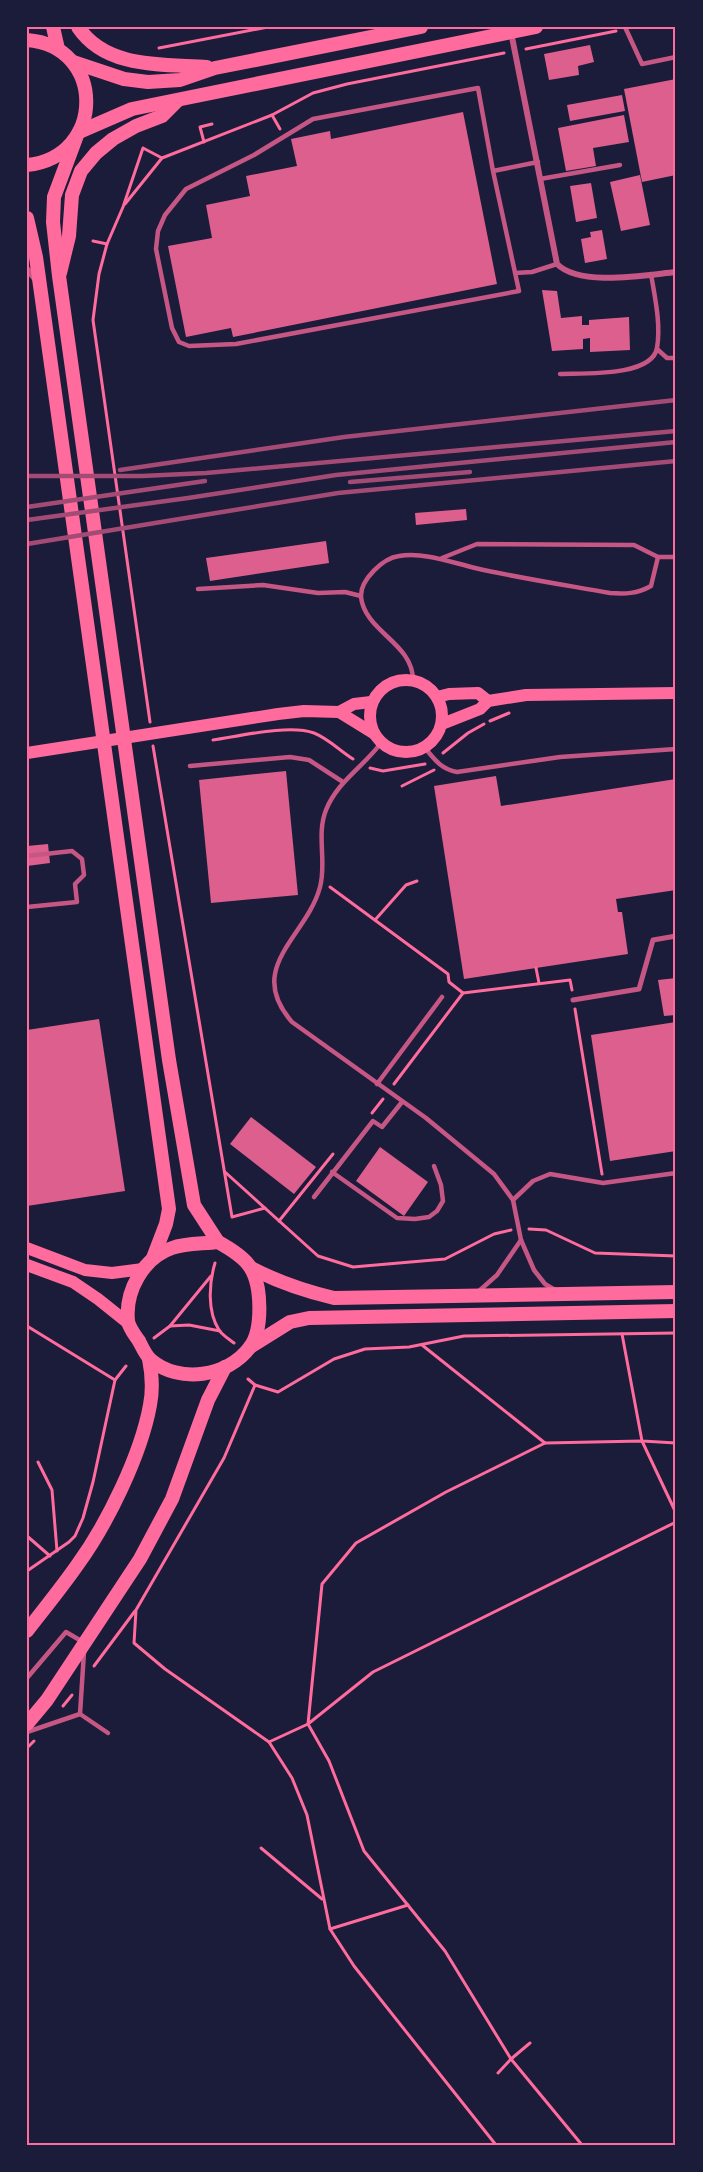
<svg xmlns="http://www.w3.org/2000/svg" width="703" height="2172" viewBox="0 0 703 2172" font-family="Jost,sans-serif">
<rect width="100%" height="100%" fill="#1b1b3a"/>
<g fill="#dd5f8e">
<polygon points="590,45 594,62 578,66 579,75 549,80 544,54"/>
<polygon points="676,79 676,175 642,182 624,89"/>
<polygon points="622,95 625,111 570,121 567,105"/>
<polygon points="463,112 497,284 233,337 231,328 186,337 168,246 212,238 206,205 250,196 246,176 297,166 291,139 330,131 331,139"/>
<polygon points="624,115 629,142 593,148 596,166 566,171 558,128"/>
<polygon points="640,175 650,225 621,231 610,182"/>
<polygon points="591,183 597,218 576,222 570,186"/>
<polygon points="602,230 607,259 585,263 581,239 591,237 590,232"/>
<polygon points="542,290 557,291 561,318 582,316 582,325 589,325 589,320 629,317 630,350 590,352 590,338 583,339 583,349 552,351"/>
<polygon points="466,509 467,520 416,525 415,513"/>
<polygon points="326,541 329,563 210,581 206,558"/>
<polygon points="286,771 298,895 211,903 199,780"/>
<polygon points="496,776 501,806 676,779 676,890 616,899 618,912 622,912 628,954 464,979 434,786"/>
<polygon points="48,844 50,863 27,866 27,846"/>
<polygon points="676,978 676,1015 664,1016 658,980"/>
<polygon points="99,1019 125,1191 27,1206 27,1030"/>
<polygon points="676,1022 676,1151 610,1161 591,1035"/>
<polygon points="251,1117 316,1167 294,1194 230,1144"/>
<polygon points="380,1147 428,1182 404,1216 356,1181"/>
</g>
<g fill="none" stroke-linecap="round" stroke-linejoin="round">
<g stroke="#ff6b9d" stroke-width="3">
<polyline points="159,48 268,27"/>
<polyline points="526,49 616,31"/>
<polyline points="272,115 280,129"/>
<polyline points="204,142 200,127 212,124"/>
<polyline points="125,204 162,158 272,115 313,93 347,84 504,53"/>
<polyline points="93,241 107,244"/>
<polyline points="490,721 509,713"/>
<polyline points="150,722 93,320 99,274 107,244 123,207 143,148 162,158"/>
<path d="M213,740C240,736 290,724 314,733C329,739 340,751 353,759"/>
<polyline points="153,746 232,1217 265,1208"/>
<polyline points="443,753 468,733 484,724"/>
<polyline points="370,768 383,771 425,764"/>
<polyline points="402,786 434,770"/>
<polyline points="330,887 448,974 449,982 463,993"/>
<polyline points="375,920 406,885 417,881"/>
<polyline points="536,968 539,983"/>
<polyline points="575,1009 602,1174"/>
<polyline points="394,1084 463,993 570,980 572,990"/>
<polyline points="372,1113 383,1099"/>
<polyline points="225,1172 318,1256 353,1267 445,1259 494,1234 511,1230"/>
<polyline points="279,1221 333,1154"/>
<polyline points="529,1229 546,1230 595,1253 676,1256"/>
<path d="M215,1263C209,1283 207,1311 219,1330C222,1335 229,1339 234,1343"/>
<polyline points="27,1326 115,1380"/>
<polyline points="170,1326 211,1276"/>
<polyline points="622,1334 642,1441 676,1443"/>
<polyline points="154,1338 170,1326 189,1325 220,1331"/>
<polyline points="422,1345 545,1443"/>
<polyline points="248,1379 255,1385 278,1392 334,1359 365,1349 409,1347 464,1336 676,1333"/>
<polyline points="255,1385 224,1458 136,1610 134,1643 165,1669 269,1742 292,1778 307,1815 330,1929 354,1966 496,2145"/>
<polyline points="38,1462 52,1490 57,1551"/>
<polyline points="27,1536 50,1556"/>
<polyline points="27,1571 69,1542 75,1536 83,1518 93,1482 115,1380 126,1366"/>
<polyline points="94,1666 135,1611"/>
<polyline points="63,1706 72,1695"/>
<polyline points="269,1742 308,1724 373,1672 676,1522"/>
<polyline points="27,1748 34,1741"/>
<polyline points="261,1848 322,1899"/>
<polyline points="330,1929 408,1905"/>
<polyline points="498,2073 511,2059 530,2043"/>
<polyline points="582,2145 511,2059 445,1951 364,1851 329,1761 308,1724 322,1584 356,1543 446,1492 545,1443 642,1441 676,1513"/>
</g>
<g stroke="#c65784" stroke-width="4.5">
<polyline points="625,27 642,64 676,57"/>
<polyline points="493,171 519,291 236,344 189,346 179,342 172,328 156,249 158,231 165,215 186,189 254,155 313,119 478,88 493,171 538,162"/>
<polyline points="540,179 620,165"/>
<polyline points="515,273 532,272 557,264"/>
<polyline points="657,349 667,358 676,358"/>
<path d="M560,374C583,373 652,377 657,348C661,324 655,298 651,274"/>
<polyline points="442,558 477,544 634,545 658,557 676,557"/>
<polyline points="198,589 263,585 318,593 345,592 361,596"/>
<path d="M413,680C413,643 365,632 361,597C360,580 383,558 399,556C424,552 450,562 475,568C519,578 565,585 610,593C625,594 637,594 651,586L658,557"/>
<path d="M381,743C364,766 337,782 326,810C316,835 327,862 320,887C307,937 244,967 292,1022L426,1118L494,1174L513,1200L521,1240L534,1270L545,1284L555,1290"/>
<path d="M425,748C435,760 441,769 457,772L560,757L676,749"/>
<polyline points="190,766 290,757 309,760 343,782"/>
<polyline points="27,856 72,851 82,859 84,875 75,884 77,902 27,907"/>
<polyline points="377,1084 442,997"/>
<polyline points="332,1172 397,1218 415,1219 429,1217 437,1211 443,1201 441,1185 434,1166"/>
<polyline points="314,1197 373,1121 382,1127 402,1102"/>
<polyline points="513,1200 533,1181 550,1174 603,1183 676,1173"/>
<polyline points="479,1291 497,1275 521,1240"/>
<polyline points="27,1678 66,1632 83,1642"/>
<polyline points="80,1714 108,1733"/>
<polyline points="27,1732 80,1714 84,1652"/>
</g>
<polyline stroke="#c65784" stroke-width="5" points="573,1000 639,989 653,940 676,936"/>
<g stroke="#c65784" stroke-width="6">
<path d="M511,32L557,264C580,287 645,275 676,272"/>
<polyline points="27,269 36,280"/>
</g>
<g stroke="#ff6b9d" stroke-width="12">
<circle cx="406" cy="716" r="36"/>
<polyline points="437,697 449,694 478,693 488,701"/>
<polyline points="339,712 373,733"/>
<polyline points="442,724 480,709 488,701 526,695 676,693"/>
<polyline points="27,753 278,714 304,711 339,712 354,704 371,702"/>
<polyline points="27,1248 85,1270 112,1273 143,1269"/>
<polyline points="27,1265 73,1282 98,1299 128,1323"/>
</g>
<g stroke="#ff6b9d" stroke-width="14">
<path d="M78,27C106,69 163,64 207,67"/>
<polyline points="73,62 124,79 148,82 180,80 215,68 421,27"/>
<polyline points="79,132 132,109 536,27"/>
<polyline points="60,273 69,236 72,195 81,171 96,153 113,139 136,126 162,116 177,101"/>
<path d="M251,1268C278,1282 304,1291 334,1298L676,1292"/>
<polyline points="250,1347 290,1322 309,1318 676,1311"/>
</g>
<g stroke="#ff6b9d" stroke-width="14">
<polyline points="53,27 58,49"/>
<path d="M27,40C106,46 106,157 27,165"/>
<polyline points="76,138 54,197 53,222 59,276 169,1060 194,1205 218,1242"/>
<polyline points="27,218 36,257 169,1209 166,1224 153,1258"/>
<path d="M218,1242C229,1248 243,1256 250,1267C262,1285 263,1330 250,1347C228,1377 179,1384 151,1360C146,1356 142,1347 139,1341C135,1335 129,1328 128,1321C125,1291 143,1258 172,1248C186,1243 203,1244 218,1242Z"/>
<path d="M27,1631C44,1609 62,1587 78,1564C107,1524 141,1455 150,1405C153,1390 152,1374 149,1359"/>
<polyline points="27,1724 47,1700 140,1559 172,1499 208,1400 225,1367"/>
</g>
<g stroke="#a44b75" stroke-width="4.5">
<polyline points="120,470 344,437 676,400"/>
<polyline points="27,476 142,476 206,473 676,431"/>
<polyline points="350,482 470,472"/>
<polyline points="27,507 205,481"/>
<polyline points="27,520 188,498 336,475 676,442"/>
<polyline points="27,544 338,493 676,461"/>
</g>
</g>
<rect width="703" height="2172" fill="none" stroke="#1b1b3a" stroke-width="57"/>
<rect x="28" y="28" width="646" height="2116" fill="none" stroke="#ff6b9d" stroke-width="2"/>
</svg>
